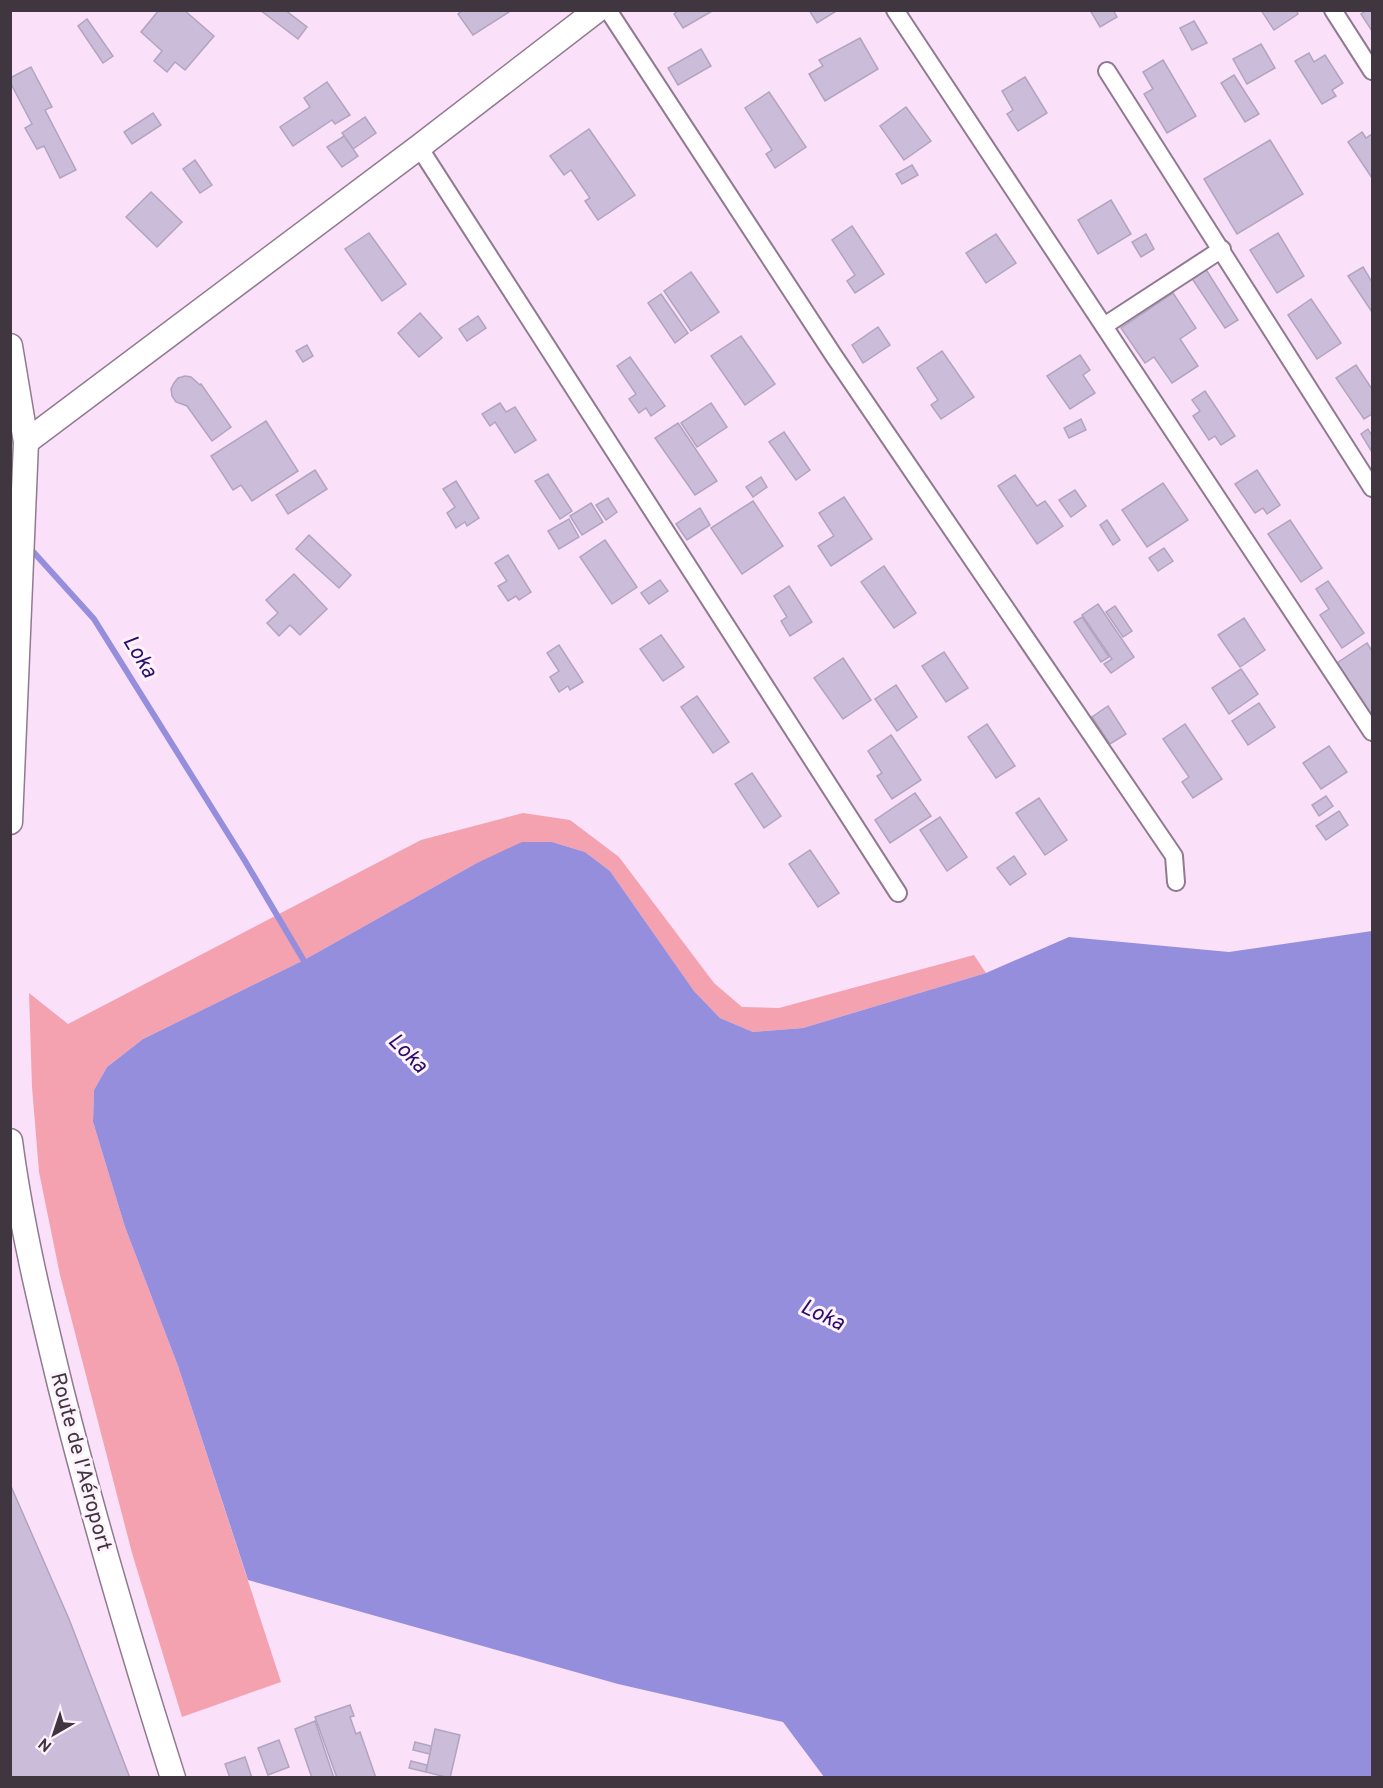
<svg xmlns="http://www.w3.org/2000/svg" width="1383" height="1788" viewBox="0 0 1383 1788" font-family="Overpass,sans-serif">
<rect width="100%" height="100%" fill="#fae1f9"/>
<polygon fill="#f4a2b0" points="523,813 570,820 619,857 714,983 742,1007 779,1008 974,955 986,973 803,1028 753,1032 720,1018 694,991 610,871 585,852 552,842 475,864 304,960 143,1039 107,1067 94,1090 93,1122 125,1227 178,1366 281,1682 182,1717 132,1553 60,1275 39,1172 32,1087 29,993 68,1024 421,840"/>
<polygon fill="#948edd" points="522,842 552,842 585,852 610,871 694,991 720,1018 753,1032 803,1028 986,973 1069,937 1229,952 1372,931 1372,1777 824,1777 783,1722 618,1684 248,1580 178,1366 125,1227 93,1122 94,1090 107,1067 143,1039 304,960 475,864"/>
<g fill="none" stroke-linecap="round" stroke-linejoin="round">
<polyline stroke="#948edd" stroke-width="6" points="28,546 94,619 245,861 307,966"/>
</g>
<g fill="#cbbdda" stroke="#b2a4c0" stroke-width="1.5">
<polygon points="159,10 184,10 214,36 185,70 175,62 167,72 154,61 162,51 141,32"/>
<polygon points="260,10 285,10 307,27 298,39"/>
<polygon points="463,10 512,10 473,35 458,14"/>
<polygon points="679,10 714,10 683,28 674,14"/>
<polygon points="809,10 838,10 817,23"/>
<polygon points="1090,10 1113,10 1117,17 1100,27"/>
<polygon points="1261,10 1296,10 1298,14 1274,30"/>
<polygon points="1367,10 1372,10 1372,31 1361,14"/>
<polygon points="87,19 113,56 103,63 78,26"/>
<polygon points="1194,21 1207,43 1192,50 1180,28"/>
<polygon points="860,38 878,69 825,101 809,74 823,66 819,60"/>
<polygon points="1261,44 1275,68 1247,84 1233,59"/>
<polygon points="701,49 711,66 678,85 668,68"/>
<polygon points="1309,53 1314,62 1325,55 1343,83 1332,90 1336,96 1322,104 1295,61"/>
<polygon points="1163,60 1196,116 1167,133 1144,94 1153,89 1143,72"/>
<polygon points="31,67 52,107 45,110 76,170 60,178 44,146 37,149 25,128 32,124 10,82 10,78"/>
<polygon points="1234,75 1259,114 1245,122 1221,83"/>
<polygon points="1025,77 1047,113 1018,131 1007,114 1013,110 1002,91"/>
<polygon points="327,82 350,115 335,124 332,120 293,146 280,127 310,107 304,98"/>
<polygon points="769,92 806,147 775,168 766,154 772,150 745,108"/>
<polygon points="906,107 931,141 904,160 880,126"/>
<polygon points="153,113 161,125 132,144 124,132"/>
<polygon points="365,117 376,133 353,149 342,133"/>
<polygon points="589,129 635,195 598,220 585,201 590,198 571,170 564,175 550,156"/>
<polygon points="1362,132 1366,138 1372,134 1372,178 1348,142"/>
<polygon points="344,136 358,156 342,167 327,147"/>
<polygon points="1270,140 1303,194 1237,234 1204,179"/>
<polygon points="195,160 212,185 200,193 183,169"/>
<polygon points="912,165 918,175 902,184 896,174"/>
<polygon points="151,192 182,222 157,247 126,217"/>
<polygon points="1111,200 1131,234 1098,254 1078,220"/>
<polygon points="852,226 884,274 855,293 847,281 855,275 832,240"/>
<polygon points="369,233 406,284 382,301 345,249"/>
<polygon points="1278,233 1304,276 1277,293 1250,250"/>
<polygon points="996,234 1016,263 986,283 966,253"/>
<polygon points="1146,234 1154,249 1141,257 1132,242"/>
<polygon points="1363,267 1372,282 1372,312 1348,276"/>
<polygon points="1205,268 1238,320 1225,328 1191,277"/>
<polygon points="691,272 719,312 691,331 664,291"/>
<polygon points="1173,293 1196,328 1180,339 1198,366 1172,383 1154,357 1145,363 1121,328"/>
<polygon points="661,294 688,333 675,343 648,303"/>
<polygon points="1311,299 1341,343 1317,359 1288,315"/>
<polygon points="420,313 442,338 419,357 398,333"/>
<polygon points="478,316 486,328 467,341 459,329"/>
<polygon points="878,327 890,345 863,363 852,345"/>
<polygon points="741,336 775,384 745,405 711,356"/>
<polygon points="307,345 313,356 303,362 296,351"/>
<polygon points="942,351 974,397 941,419 931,405 938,400 917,368"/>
<polygon points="1080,355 1090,370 1083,375 1095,393 1070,409 1047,376"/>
<polygon points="630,357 665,406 651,416 646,408 639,413 629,399 636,394 617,366"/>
<polygon points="1356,365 1372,389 1372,414 1364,419 1336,378"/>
<polygon points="185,376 191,377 200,385 201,384 231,427 212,441 187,406 176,402 172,396 171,389 174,383 178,378"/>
<polygon points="1205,391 1235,436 1221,445 1215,436 1209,440 1193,416 1200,411 1192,400"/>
<polygon points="500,403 506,412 515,407 536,440 515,453 495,422 490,426 482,414"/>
<polygon points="711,403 727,427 697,447 681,423"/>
<polygon points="1081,419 1086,430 1069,438 1064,428"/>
<polygon points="266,421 298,471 252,501 241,485 233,490 211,456"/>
<polygon points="678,423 717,481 695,495 655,438"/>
<polygon points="1368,429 1372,436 1372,452 1361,434"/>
<polygon points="784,432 810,470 796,480 769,442"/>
<polygon points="315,470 327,489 288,514 276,495"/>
<polygon points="1257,470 1280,505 1267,514 1263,508 1255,513 1235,484"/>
<polygon points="548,474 572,511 560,519 535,481"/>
<polygon points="1015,475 1037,506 1045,501 1063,526 1037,544 998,486"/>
<polygon points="761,477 767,487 753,497 746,487"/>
<polygon points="456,481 479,518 467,526 465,522 456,528 447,513 455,507 443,489"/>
<polygon points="1163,483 1188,520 1147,547 1122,510"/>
<polygon points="1075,490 1086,506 1071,517 1059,500"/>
<polygon points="844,497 872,539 831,566 818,546 834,536 819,513"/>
<polygon points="608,498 617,512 606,520 596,505"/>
<polygon points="753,501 783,546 742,574 711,528"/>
<polygon points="591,503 603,522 582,535 570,516"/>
<polygon points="700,508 710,525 687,540 676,524"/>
<polygon points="569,519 579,537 559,549 548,531"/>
<polygon points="1107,520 1120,540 1113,545 1100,525"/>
<polygon points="1290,520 1322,568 1301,582 1268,534"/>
<polygon points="309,535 351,575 339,588 296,549"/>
<polygon points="605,540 637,587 612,604 580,557"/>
<polygon points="1164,548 1173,561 1158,571 1149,558"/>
<polygon points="508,555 531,592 519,600 516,596 508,601 498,586 507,581 495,563"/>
<polygon points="884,566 916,613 894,628 861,582"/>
<polygon points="294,574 327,609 300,635 290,625 279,636 267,623 278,613 266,600"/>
<polygon points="660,580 668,591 649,604 641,593"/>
<polygon points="1328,581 1364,633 1342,648 1320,615 1329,609 1316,589"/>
<polygon points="789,586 812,622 790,636 781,621 787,617 774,596"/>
<polygon points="1098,604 1134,657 1111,673 1104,664 1112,659 1082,615"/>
<polygon points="1115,606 1132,631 1123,637 1106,612"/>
<polygon points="1082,617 1109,657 1101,662 1074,622"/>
<polygon points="1244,618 1265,650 1240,667 1218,635"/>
<polygon points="661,635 684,667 663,681 640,649"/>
<polygon points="1367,643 1372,651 1372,715 1337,663"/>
<polygon points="559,645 583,682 570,690 568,686 559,692 550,677 559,671 547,653"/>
<polygon points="944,652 968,688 946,702 922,666"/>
<polygon points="843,658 871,700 843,719 814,678"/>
<polygon points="1241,669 1258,694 1229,714 1212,688"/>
<polygon points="896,685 917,717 897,731 875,699"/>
<polygon points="697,696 729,742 713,753 681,707"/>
<polygon points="1259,703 1275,727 1248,745 1232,721"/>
<polygon points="1108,706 1126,734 1110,744 1092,717"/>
<polygon points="987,724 1015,766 996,778 968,737"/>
<polygon points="1185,724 1222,779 1193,798 1182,782 1189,777 1163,739"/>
<polygon points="891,735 921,780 892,799 877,776 882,773 868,751"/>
<polygon points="1329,746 1347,772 1321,789 1303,763"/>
<polygon points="752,773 781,816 764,828 735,784"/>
<polygon points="915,793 931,816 890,843 875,820"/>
<polygon points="1326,796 1333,806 1319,816 1312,805"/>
<polygon points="1039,798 1067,840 1045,855 1016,813"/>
<polygon points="1339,811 1348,825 1326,840 1316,826"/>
<polygon points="940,817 967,857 947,871 920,830"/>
<polygon points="810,850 839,893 818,907 789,864"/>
<polygon points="1014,856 1026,874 1010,885 997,868"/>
<polygon points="10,1484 69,1619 130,1778 10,1778"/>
<polygon points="350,1705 354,1716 350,1717 356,1734 360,1732 376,1778 337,1778 315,1717"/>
<polygon points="315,1721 334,1778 312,1778 295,1729"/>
<polygon points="435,1729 460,1735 450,1778 426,1772"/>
<polygon points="279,1740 289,1767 268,1775 258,1748"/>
<polygon points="415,1742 431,1746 430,1754 413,1750"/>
<polygon points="245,1757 252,1778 230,1778 225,1764"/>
<polygon points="411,1761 427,1765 426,1772 409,1768"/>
</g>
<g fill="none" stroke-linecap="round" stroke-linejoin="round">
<g stroke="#907a90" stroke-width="20">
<g id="street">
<polyline points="608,10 834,356 1174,856 1176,882"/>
<polyline points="895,10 1372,732"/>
<polyline points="1333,10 1372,71"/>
<polyline points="1107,71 1372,488"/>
<polyline points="419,147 898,893"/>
<polyline points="1104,326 1222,249"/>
</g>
</g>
<g stroke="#907a90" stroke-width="27">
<g id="secondary">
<polyline points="10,346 26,442 10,822"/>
<polyline points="26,442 419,147 597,10"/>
<path d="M10,1141C21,1225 41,1307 61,1389C94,1520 132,1649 173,1778"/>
</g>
</g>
<use href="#street" stroke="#fff" stroke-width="16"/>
<use href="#secondary" stroke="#fff" stroke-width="24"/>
</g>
<g text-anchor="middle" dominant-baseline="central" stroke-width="6" stroke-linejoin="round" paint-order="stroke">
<g font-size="21" fill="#3f363f" stroke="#fef3fd">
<text transform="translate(80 1462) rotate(75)">Route de l'Aéroport</text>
</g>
<g font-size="22" font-style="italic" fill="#2a0d6b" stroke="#fef3fd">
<text transform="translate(139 657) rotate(59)">Loka</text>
<text transform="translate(407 1054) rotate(45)">Loka</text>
<text transform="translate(822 1316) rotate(25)">Loka</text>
</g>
</g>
<rect width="1383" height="1788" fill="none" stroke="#3f363f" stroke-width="24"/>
<g transform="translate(54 1734) rotate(219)" stroke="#fef3fd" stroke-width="4.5" paint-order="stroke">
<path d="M0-4.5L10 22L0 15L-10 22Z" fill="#3f363f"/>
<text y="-9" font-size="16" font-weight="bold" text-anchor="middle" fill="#3f363f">N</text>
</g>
</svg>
